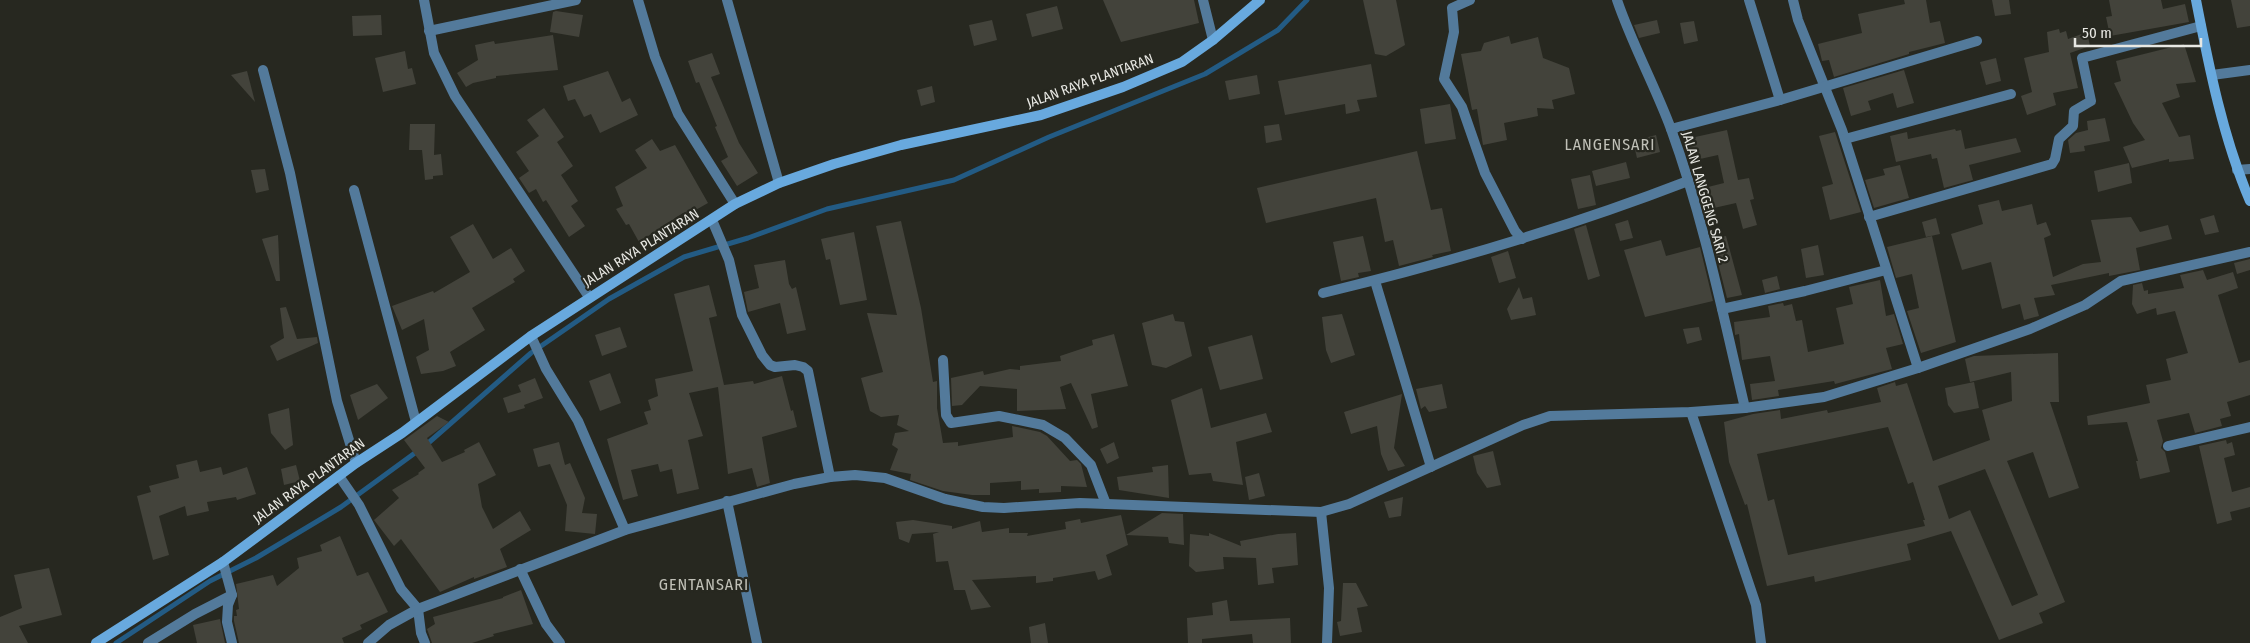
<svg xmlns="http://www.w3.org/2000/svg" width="2250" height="643" viewBox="0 0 2250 643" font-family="'Fira Sans Condensed',sans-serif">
<rect width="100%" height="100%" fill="#272820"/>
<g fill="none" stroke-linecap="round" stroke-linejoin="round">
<g stroke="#235b84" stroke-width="5">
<polyline points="426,445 531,353 609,299 684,257 748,238 827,209 954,180 1049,137 1205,74 1278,30 1307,0"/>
<polyline points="116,643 210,581 256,558 341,507 419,450"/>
</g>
</g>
<g fill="#43433b" fill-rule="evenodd">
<polygon points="1103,0 1194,0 1199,23 1121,42"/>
<polygon points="1363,0 1396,0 1405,45 1386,56 1375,54"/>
<polygon points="1904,0 1926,0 1930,23 1940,21 1945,43 1909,52 1909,54 1834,77 1829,60 1822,61 1818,44 1862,33 1858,14 1905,4"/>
<polygon points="1992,0 2009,0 2011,14 1995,16"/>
<polygon points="2109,0 2161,0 2163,9 2185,4 2189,22 2110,36 2106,17 2112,16"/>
<polygon points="2231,0 2250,0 2250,26 2237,28"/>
<polygon points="1057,6 1063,29 1032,37 1026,14"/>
<polygon points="556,11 583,15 579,37 550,32 553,12"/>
<polygon points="381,15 382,35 353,36 352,16"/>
<polygon points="992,20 997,40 974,46 969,25"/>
<polygon points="1657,20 1660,33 1639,38 1634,25"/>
<polygon points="1694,21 1698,41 1684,44 1680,23"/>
<polygon points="2059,29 2060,33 2066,31 2068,39 2087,32 2090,46 2070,53 2078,88 2053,93 2056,105 2027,115 2021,96 2032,92 2024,58 2049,52 2047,32"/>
<polygon points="553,35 558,70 496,76 496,78 473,83 466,87 457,73 478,60 475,45 494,41 495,44"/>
<polygon points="1509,36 1511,44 1538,37 1543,58 1569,68 1575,94 1552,100 1554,109 1537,108 1538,116 1504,123 1507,140 1483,145 1477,109 1472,110 1461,54 1481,51 1484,43"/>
<polygon points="2184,44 2196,82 2176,84 2180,97 2162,103 2179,137 2190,135 2194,159 2169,162 2169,159 2132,168 2123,147 2145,140 2133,123 2114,83 2121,81 2116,61"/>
<polygon points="405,51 408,69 412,68 416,84 383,92 375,58"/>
<polygon points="712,53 720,74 711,77 739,143 758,173 737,186 721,161 728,157 715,127 717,126 699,82 696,83 688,61"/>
<polygon points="1996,58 2001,81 1986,85 1980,62"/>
<polygon points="1371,64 1377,97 1357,100 1360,111 1346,114 1345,104 1285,115 1278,81"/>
<polygon points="1904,70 1914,103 1897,108 1893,93 1868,101 1871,110 1851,116 1843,88"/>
<polygon points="247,71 255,102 231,75"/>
<polygon points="608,71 622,102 630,98 638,115 600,133 591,114 584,117 575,99 568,101 563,86"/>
<polygon points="1257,75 1260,94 1229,100 1225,81"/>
<polygon points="932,86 935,102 921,106 917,90"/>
<polygon points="1450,104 1456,139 1425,144 1420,109"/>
<polygon points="544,108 564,137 557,142 573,166 561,175 578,201 571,206 585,226 569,237 546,200 543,202 536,189 529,193 519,178 529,171 516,152 539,136 527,120"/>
<polygon points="2105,118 2110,141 2084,146 2085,151 2070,153 2068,140 2076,133 2088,130 2087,121"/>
<polygon points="410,124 435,124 434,155 441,154 443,175 433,176 433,179 425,180 422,150 409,150"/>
<polygon points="1279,124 1282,140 1266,143 1264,126"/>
<polygon points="1955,129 1956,131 1961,130 1965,149 2016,138 2021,152 1969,165 1973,180 1944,188 1937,158 1932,159 1931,154 1896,162 1890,136 1907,132 1908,139"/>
<polygon points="1727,130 1738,180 1749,178 1754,199 1750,200 1757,225 1743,229 1736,203 1705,210 1700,189 1724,183 1718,155 1691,161 1686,139"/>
<polygon points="1835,132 1861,212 1830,220 1822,187 1833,184 1819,136"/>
<polygon points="1656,135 1660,152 1637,158 1633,141"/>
<polygon points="652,139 660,151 675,145 708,203 685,216 683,213 639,242 629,224 626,225 616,209 623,206 615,187 647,168 635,150"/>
<polygon points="1417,151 1431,210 1442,208 1451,251 1432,255 1433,257 1399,266 1393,240 1385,242 1376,198 1266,223 1257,188"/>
<polygon points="1626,162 1630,178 1596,186 1592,171"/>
<polygon points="2129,163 2132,183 2098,192 2094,171"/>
<polygon points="1900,165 1909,198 1874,208 1865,180 1885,175 1883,169"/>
<polygon points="265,169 269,190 256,193 251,170"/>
<polygon points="1590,175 1596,205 1578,209 1571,179"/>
<polygon points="1999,200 2002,211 2032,204 2037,225 2046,222 2051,235 2044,238 2053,277 2083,264 2101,262 2091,220 2131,217 2140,232 2168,225 2172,239 2136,248 2140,270 2109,276 2109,273 2051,285 2055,295 2034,298 2039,316 2024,320 2020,304 2002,309 1991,262 1962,270 1951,234 1983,224 1978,205"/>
<polygon points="2214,215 2219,232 2205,235 2200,219"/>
<polygon points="1936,218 1940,234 1926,237 1922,222"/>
<polygon points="1628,220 1633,238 1620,241 1615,224"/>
<polygon points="901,221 921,308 933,382 937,381 937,408 943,443 958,442 958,446 1013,437 1012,426 1040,432 1047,436 1070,461 1077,460 1081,464 1087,487 1061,486 1061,492 1039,493 1039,489 1021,490 1021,481 990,483 990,495 972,495 943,491 910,480 911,474 890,470 898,449 892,445 895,433 909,431 897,425 899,415 881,417 870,411 861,378 883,372 867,313 897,315 876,226"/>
<polygon points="473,224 493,259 511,248 525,271 513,279 515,282 472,308 485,330 450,352 456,366 443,371 421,374 416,357 429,350 424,319 402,330 392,306 433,291 434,293 470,272 450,237"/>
<polygon points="1586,225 1600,276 1588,280 1574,229"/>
<polygon points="854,232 867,300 840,305 830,259 826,260 821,239"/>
<polygon points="278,235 280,281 276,281 262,239"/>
<polygon points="1363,236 1371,271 1358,273 1359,277 1341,281 1333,242"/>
<polygon points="1726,236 1742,295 1727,298 1712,239"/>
<polygon points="1932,236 1956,342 1921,353 1907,311 1919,308 1912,274 1896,278 1887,247"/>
<polygon points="1661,240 1666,256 1700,247 1713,301 1645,317 1624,250"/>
<polygon points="1818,245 1824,275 1806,278 1801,249"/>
<polygon points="1508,251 1516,278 1499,283 1491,257"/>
<polygon points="2250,259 2250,270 2237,274 2234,263"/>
<polygon points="785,260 789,284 792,289 796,287 806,330 787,334 780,303 748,312 744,292 759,288 754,265"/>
<polygon points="2203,270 2207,280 2233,272 2238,288 2218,295 2239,363 2250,360 2250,395 2227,402 2231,416 2220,419 2222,426 2195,433 2189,413 2157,420 2163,441 2161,448 2165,452 2170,472 2140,479 2136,461 2138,461 2127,422 2088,425 2087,416 2150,403 2146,385 2171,380 2166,359 2188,353 2175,311 2157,315 2156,308 2137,314 2132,304 2133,285 2142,283 2144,291 2148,290 2148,294 2184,288 2180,275"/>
<polygon points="1777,276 1780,289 1765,293 1762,280"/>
<polygon points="1880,280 1886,316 1894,314 1903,344 1886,348 1892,369 1835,384 1834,381 1778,390 1779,396 1752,400 1750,384 1775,381 1770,356 1742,360 1739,334 1735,335 1734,322 1770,317 1768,306 1783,303 1784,306 1792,304 1796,321 1802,320 1808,352 1844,344 1836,308 1853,304 1849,287"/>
<polygon points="709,285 717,316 709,318 724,385 753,381 754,384 782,376 791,411 793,410 797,427 762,437 770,483 757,487 752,468 728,474 718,387 689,393 703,436 688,440 699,489 677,494 672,469 660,472 658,464 631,470 638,496 623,500 607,439 648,424 644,412 651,410 648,400 658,396 655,379 693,371 674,294"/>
<polygon points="1519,287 1523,299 1532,297 1536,315 1511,320 1507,309"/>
<polygon points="286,307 297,339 317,337 318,343 277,361 270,346 284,338 280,308"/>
<polygon points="1173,314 1175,321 1184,322 1192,356 1166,368 1152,365 1142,323"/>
<polygon points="1342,314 1355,355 1331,363 1326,350 1322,317"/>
<polygon points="620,327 627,347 602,356 595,335"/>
<polygon points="1699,327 1702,340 1687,344 1683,329"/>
<polygon points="1114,334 1128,386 1091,394 1098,427 1092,429 1071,383 1060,387 1066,409 1017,411 1017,389 980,386 962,405 952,406 951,378 983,371 984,375 1010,369 1020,370 1020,366 1061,361 1060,356 1093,345 1092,340"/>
<polygon points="1252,335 1263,379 1220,390 1208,347"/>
<path d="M2058,353L2059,402H2050L2079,488L2049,498L2033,452L2007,461L2065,602L2039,613L2043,623L1999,640L1951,531L1907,544L1911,560L1815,582L1814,576L1767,586L1747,504L1745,505L1729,462L1724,422L1753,414L1780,410L1781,419L1827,410L1828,413L1881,402L1877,388L1895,382L1896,386L1907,383L1933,461L1990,440L1982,410L2012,401L2011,372L1970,382L1965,359L1974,356ZM1888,427L1908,484L1913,482L1925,520H1923L1925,526L1788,555L1774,499L1768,501L1757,454ZM1985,469L2038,595L2012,606L1970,510L1949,519L1938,486Z"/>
<polygon points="610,373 621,403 600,411 589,381"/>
<polygon points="535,378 543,398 524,405 525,408 508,413 503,398 521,392 518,385"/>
<polygon points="1974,382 1979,408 1954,413 1948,405 1945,388"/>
<polygon points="377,384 388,398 358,420 350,395"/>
<polygon points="1442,384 1447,408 1429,412 1425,406 1421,409 1416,389"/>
<polygon points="1202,388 1211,428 1266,413 1272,432 1236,442 1243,485 1213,481 1211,473 1189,475 1171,400"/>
<polygon points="1402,394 1394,448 1405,466 1388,471 1381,454 1377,426 1351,434 1344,412"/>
<polygon points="289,408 293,445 285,450 271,433 268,414"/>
<polygon points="437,416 449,422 427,438 442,462 465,452 464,450 479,442 496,475 478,484 482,507 493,529 520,511 531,530 500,549 507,567 474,579 474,577 440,592 401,539 394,546 374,520 399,498 392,490 419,474 418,473 425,468 404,440"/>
<polygon points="2226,440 2227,444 2232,442 2235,455 2224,458 2232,492 2250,487 2250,507 2230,512 2232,520 2217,524 2199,446"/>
<polygon points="559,442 565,465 570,463 585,498 582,513 597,514 595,534 565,531 567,505 550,464 538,467 533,449"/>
<polygon points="1114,442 1119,458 1107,464 1100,449"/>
<polygon points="1493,451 1501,485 1487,488 1477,473 1473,456"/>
<polygon points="197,460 200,472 221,467 223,475 247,467 256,494 237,500 236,497 207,502 209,511 187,516 185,506 159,516 169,555 153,560 137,496 151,492 149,486 179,478 176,465"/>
<polygon points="296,465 300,481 284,485 281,469"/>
<polygon points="1168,465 1169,498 1119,490 1117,477 1153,472 1152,467"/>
<polygon points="1259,473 1265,496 1249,500 1245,477"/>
<polygon points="1403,497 1401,516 1389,518 1384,502"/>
<polygon points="1162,513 1183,514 1184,545 1169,543 1168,537 1126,535"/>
<polygon points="1121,515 1128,545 1106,555 1112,575 1098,580 1095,571 1053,578 1053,581 1036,583 1036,576 972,580 991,607 971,610 965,590 954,590 948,561 936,562 933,534 939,532 912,534 909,543 899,539 896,522 913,520 952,526 952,529 980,521 982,532 1009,528 1009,533 1028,533 1027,536 1066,529 1065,522 1080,519 1081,523"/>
<polygon points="1209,533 1241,546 1240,541 1278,534 1296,533 1298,565 1272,568 1274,583 1258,585 1256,558 1223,557 1224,569 1196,572 1189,566 1190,534 1209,536"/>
<polygon points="340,536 357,576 368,572 388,612 360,625 362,629 342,638 344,643 239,643 234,621 234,616 237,616 236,610 239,609 236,584 273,575 277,586 299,568 297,558 322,551 320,545"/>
<polygon points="49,568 62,615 19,626 28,643 0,643 0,617 22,608 14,575"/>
<polygon points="1343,583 1356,583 1368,606 1357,608 1362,632 1340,636 1337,622 1341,621"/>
<polygon points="521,590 533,624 493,634 494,636 472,643 432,643 427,629 435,624 433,617 503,598 503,597"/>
<polygon points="1227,600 1230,621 1290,618 1291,643 1253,643 1252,634 1202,639 1202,643 1188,643 1187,618 1213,615 1212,603"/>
<polygon points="220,619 225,643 197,643 193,625"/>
<polygon points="1045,623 1048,643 1031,643 1029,627"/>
</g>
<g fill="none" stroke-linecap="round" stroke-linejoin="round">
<g stroke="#537a9b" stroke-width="10">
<polyline points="424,0 434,53 455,96 589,297"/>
<polyline points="638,0 655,57 678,114 735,204"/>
<polyline points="727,0 779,183"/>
<polyline points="1203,0 1213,40"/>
<polyline points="1470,0 1452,8 1454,32 1444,79 1462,107 1485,173 1515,231 1522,239"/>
<path d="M1617,0C1632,44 1655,86 1671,129C1704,220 1723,315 1745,408"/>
<polyline points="1749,0 1780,100"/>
<polyline points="1793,0 1798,20 1842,130 1918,368"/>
<polyline points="429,31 576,0"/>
<polyline points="263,70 290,173 337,401 356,463"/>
<polyline points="2212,75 2250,70"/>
<polyline points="1671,129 1780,100 1977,41"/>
<polyline points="1845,139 2011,94"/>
<polyline points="2237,170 2250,169"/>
<polyline points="354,190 416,422"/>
<polyline points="1869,217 2052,164 2055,159 2059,139 2073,126 2074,111 2091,101 2082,58 2201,26"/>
<polyline points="712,220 729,260 742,315 762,355 770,365 775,367 795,365 803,367 808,371 830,477"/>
<polyline points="1375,281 1431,467"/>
<path d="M1323,293C1447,263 1569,227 1688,181"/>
<polyline points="1722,309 1805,291 1886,270"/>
<polyline points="531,336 546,369 578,421 625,530"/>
<polyline points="943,360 946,415 951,423 999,416 1043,425 1065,438 1091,465 1106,504"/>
<polyline points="1691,412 1756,605 1761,643"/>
<polyline points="2168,446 2250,427"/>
<polyline points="339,476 359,505 401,589 418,609 421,633 425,643"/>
<polyline points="727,501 757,643"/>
<polyline points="1321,512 1329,588 1327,643"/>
<polyline points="223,562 232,595 228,605 227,622 232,643"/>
<polyline points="520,569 546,624 560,643"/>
<polyline points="148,643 195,614 232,595"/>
<polyline points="368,643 389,625 418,609 625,530 794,484 830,477 855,475 885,478 945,499 983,507 1004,508 1080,503 1321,512 1349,504 1523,425 1550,416 1691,412 1745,408 1824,397 1918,368 2030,329 2085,305 2121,281 2250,252"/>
</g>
<g stroke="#68a9de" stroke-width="10">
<path d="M2196,0C2209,67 2223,138 2250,201"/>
<polyline points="96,643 223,562 356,463 402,433 531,336 735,204 779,183 834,164 901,145 1041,115 1123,87 1182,62 1213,40 1260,0"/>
</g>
</g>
<g text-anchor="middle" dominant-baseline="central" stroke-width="4.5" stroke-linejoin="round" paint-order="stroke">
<g font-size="14" fill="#e8e8e3" stroke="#272820">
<text transform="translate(1090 81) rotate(-20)">JALAN RAYA PLANTARAN</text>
<text transform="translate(1705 197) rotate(74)">JALAN LANGGENG SARI 2</text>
<text transform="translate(641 248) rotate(-32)">JALAN RAYA PLANTARAN</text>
<text transform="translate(309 481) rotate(-36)">JALAN RAYA PLANTARAN</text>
</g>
<g font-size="16" letter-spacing="1" fill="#c0c0b7" stroke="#272820">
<text x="1610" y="144">LANGENSARI</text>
<text x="704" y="584">GENTANSARI</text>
</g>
</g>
<path d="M2075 38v8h126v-8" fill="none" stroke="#e8e8e3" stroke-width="2.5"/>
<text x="2082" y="38" font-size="15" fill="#e8e8e3" stroke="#272820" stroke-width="4" paint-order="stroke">50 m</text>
</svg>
